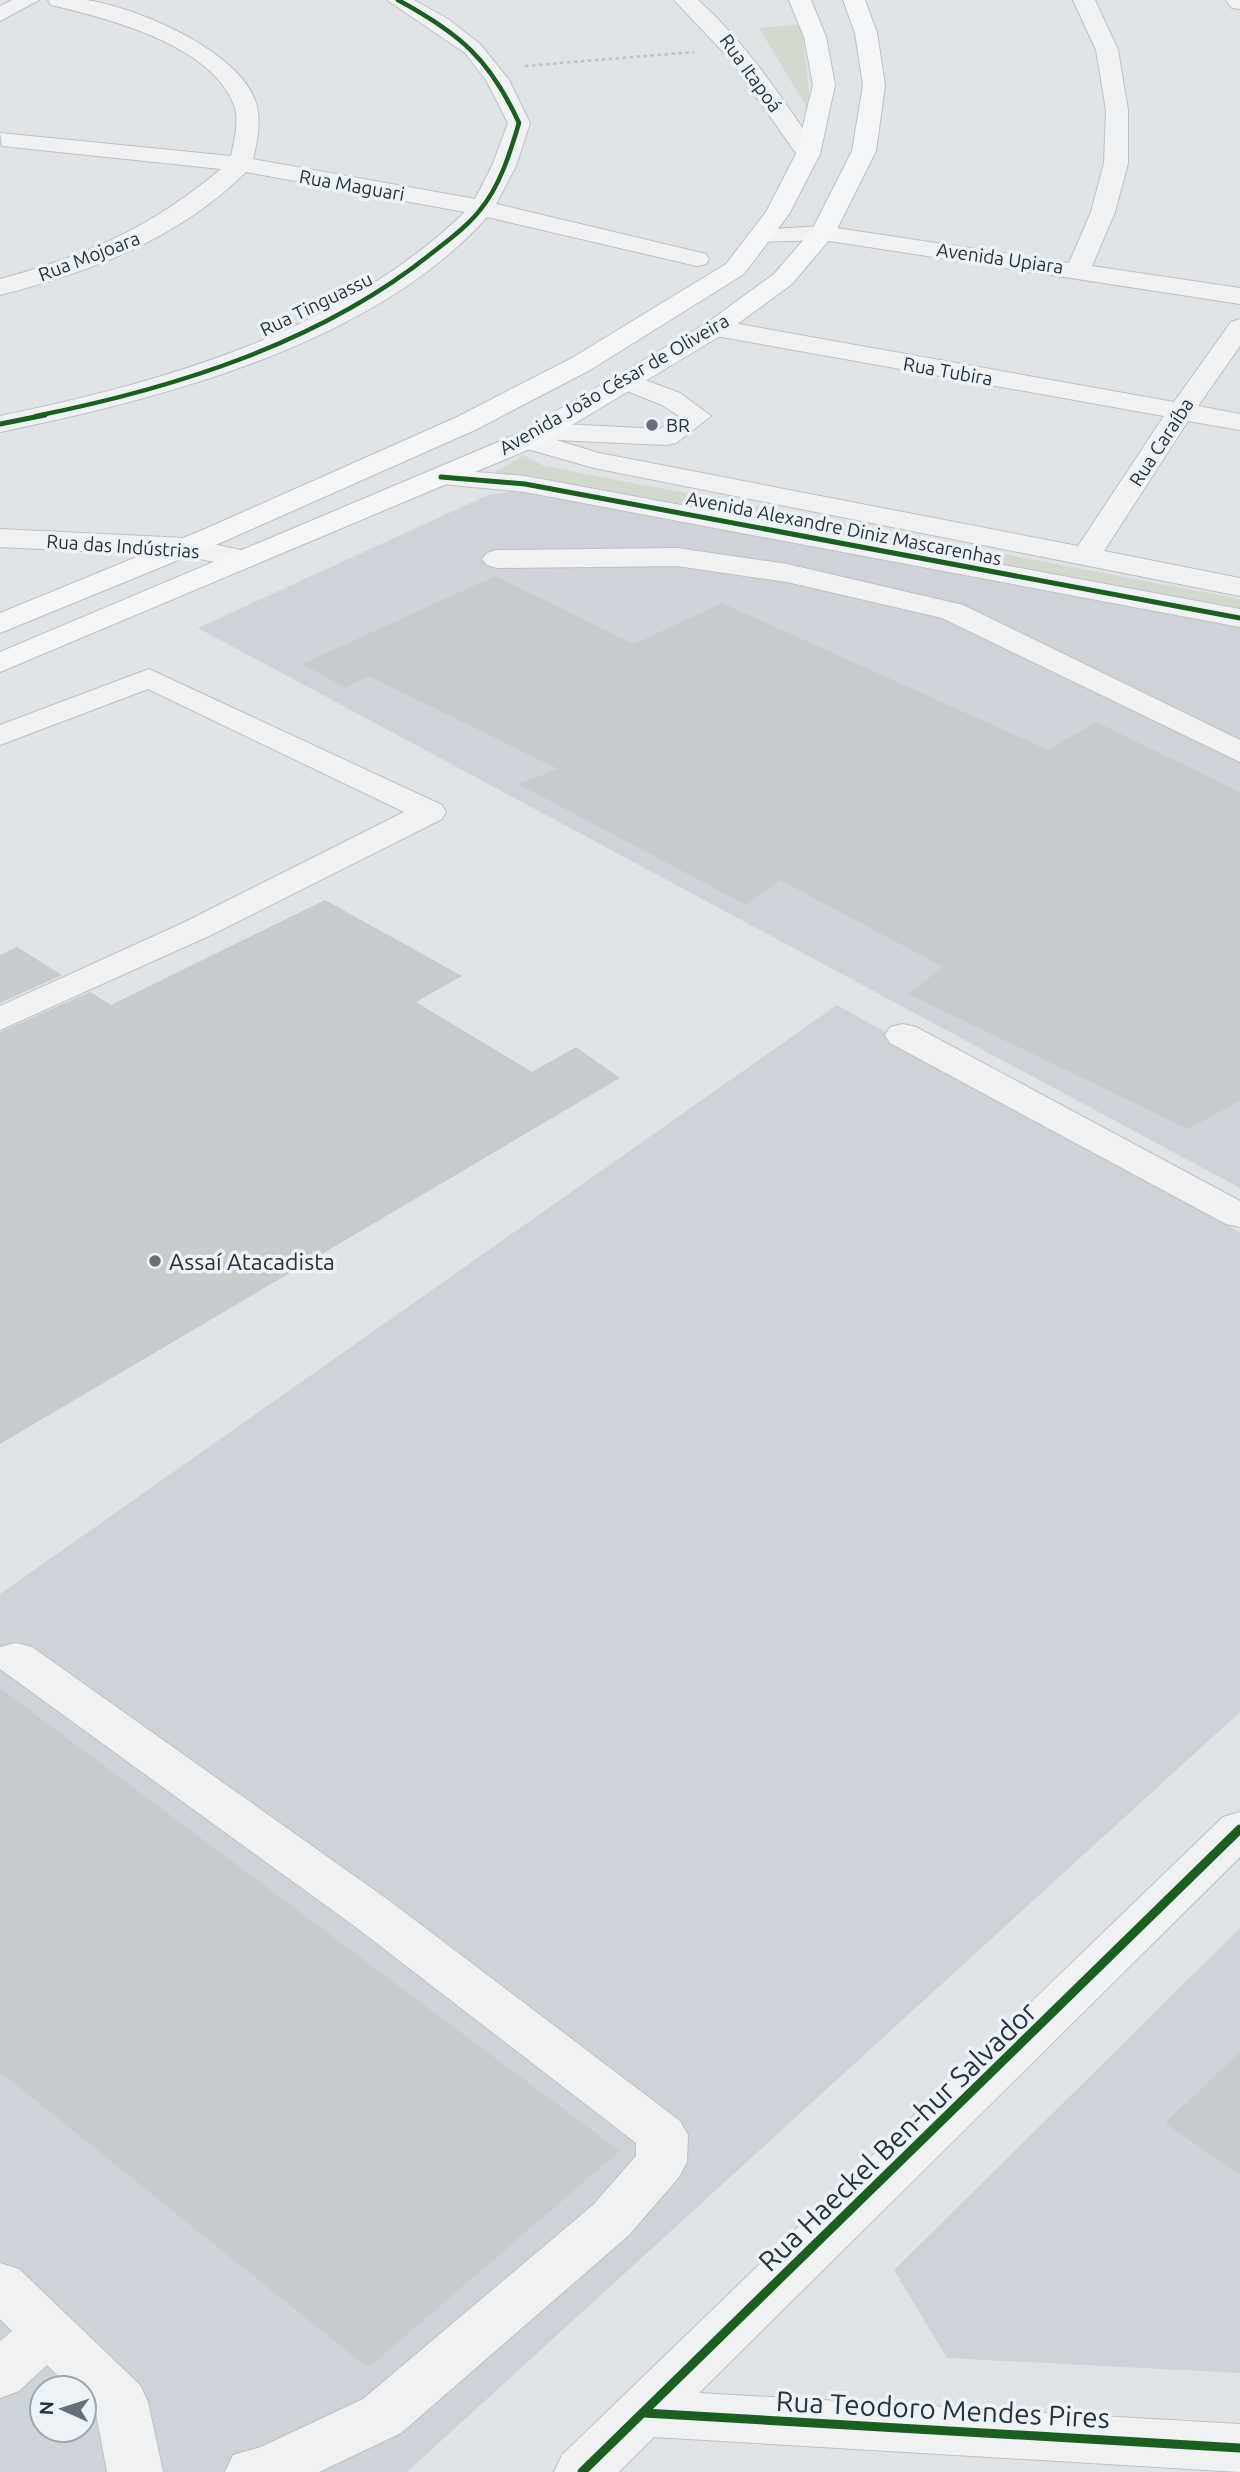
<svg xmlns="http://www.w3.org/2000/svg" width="1240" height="2472" viewBox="0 0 1240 2472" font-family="Ubuntu,sans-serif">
<rect width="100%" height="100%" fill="#e0e3e6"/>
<g fill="#ced3d9" fill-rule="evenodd">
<polygon points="521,490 1240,625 1240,1188 198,628 488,495"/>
<path d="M837,1005L1240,1232V1712L407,2472H0V1594ZM42,2388H84V2430H42Z"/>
<polygon points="1240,1928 1240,2373 947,2358 894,2270"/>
</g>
<g fill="#d2dad0">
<polygon points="801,24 812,116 759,28"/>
<polygon points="524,455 544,466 1240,599 1240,608 495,472"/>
</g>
<g fill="#c8cbce">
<polygon points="495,576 634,644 722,603 1048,750 1096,722 1240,792 1240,1101 1188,1129 908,994 943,967 780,880 746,905 518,784 558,769 369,676 345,688 302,664"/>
<polygon points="325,900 462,976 416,1002 532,1072 576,1047 620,1078 0,1444 0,1032 90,992 111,1005"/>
<polygon points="17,947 62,975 0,1003 0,955"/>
<polygon points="0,1688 620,2151 368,2368 0,2072"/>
<polygon points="1240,2052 1240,2175 1165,2123"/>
</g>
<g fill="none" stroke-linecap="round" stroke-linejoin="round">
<g stroke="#bec1c4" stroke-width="2">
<g id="minor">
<polygon points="12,0 39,0 0,21 0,6"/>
<path d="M48,0C61,0 74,0 86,0C136,7 251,54 258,112C260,127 257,144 253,159L475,199L492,166L508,123L486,80L465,53L387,0H414L448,19L480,44L509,80L530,123L516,166L496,204L706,254L709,259L706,264L697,266L487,217C374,344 161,399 0,432V416C167,381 339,333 465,212L246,172C178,239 91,272 0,295V279C89,255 150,228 221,169L2,146L0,133L231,156C234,142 239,122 235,108C215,45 107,18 51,5Z"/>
<path d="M674,0H698C747,44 783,99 820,154L816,159H800L729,58Z"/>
<polygon points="1073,0 1095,0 1118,50 1128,110 1128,163 1115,212 1092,266 1240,288 1240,304 823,240 750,242 747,237 750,232 759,230 823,226 1069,263 1091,212 1104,163 1106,110 1096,50"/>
<polygon points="1226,0 1240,0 1240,9 1232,8"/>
<polygon points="1240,319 1240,346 1198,406 1240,414 1240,430 1188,421 1104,551 1240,578 1240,596 594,468 517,446 513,440 517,434 529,432 532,425 542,423 660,429 679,416 662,405 617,387 613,381 617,375 626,373 680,393 711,416 676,443 666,445 556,440 599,453 1078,546 1164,416 716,336 707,333 703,328 707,323 716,320 1174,402 1231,322"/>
<polygon points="441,469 525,476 1240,609 1240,627 525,492 431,483 427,477 431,471"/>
<polygon points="0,529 185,538 255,553 260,559 255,565 245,568 185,556 0,547"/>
<polygon points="677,548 787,564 963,605 1240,740 1240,762 942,618 787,582 677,566 497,568 487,565 482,559 487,553 497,550"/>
<polygon points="149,669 442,805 446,812 442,819 209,936 0,1030 0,1006 185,922 404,812 148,689 0,745 0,725"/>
<polygon points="903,1024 916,1027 1240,1201 1240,1227 1226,1224 890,1043 885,1035 890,1027"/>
<polygon points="16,1643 32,1647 391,1902 680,2121 688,2135 687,2162 679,2177 629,2235 401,2433 319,2472 225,2472 233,2455 261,2447 363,2399 593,2205 636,2156 636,2143 357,1928 0,1669 0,1647"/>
<polygon points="1240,1812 1240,1857 699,2393 1240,2424 1240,2472 654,2437 619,2472 554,2472 562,2455 1223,1817"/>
<polygon points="0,2263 19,2269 140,2385 148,2402 163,2472 107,2472 96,2413 84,2401 84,2388 70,2388 47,2365 19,2391 0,2398 0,2341 12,2331 0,2319"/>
</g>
</g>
<g stroke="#bcc0c4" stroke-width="2">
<g id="major">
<polygon points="789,0 811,0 826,37 835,85 820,154 789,214 744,274 590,370 475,430 225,541 0,633 0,613 205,529 455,418 572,358 726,264 766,212 796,154 813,85 804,37"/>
<polygon points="843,0 865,0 877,33 885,85 876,151 835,233 792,284 725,333 537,446 0,672 0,652 517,434 707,323 774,274 812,230 852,151 863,85 855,33"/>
</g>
</g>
<polyline stroke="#bfc2c6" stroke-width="2.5" stroke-dasharray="3.5 3.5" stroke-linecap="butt" points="525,66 694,52"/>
<use href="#minor" fill="#f0f1f2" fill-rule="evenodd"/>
<use href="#major" fill="#f4f5f6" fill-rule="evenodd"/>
<g stroke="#edf2f6" stroke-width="7">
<path id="cycleway-far2" d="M36,416C175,388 320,343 432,253C448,240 467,227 480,210C500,186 510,153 519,123C490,59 459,33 398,0"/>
</g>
<g stroke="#edf2f6" stroke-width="9">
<g id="cycleway-far1">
<polyline points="0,424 45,415"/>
<polyline points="441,477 525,484 1240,618"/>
</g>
</g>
<g stroke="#edf2f6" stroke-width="13">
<g id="cycleway">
<polyline points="644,2413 1240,2448"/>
<polyline points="582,2472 1240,1829"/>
</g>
</g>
<use href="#cycleway-far2" stroke="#1b5e20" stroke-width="4.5"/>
<use href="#cycleway-far1" stroke="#1b5e20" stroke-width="5"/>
<use href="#cycleway" stroke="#1b5e20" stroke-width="9"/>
</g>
<g fill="#67707a" stroke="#edf2f6" stroke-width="2.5">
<circle cx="652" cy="425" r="7"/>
<circle cx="155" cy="1261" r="7"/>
</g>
<g text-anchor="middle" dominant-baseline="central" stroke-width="7" stroke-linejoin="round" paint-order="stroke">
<g font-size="19" fill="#263240" stroke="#edf2f6">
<text transform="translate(751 73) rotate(54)">Rua Itapoá</text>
<text transform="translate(352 185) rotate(10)">Rua Maguari</text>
<text transform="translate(89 256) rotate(-21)">Rua Mojoara</text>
<text transform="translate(1000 258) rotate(8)">Avenida Upiara</text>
<text transform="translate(316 304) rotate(-26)">Rua Tinguassu</text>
<text transform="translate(948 371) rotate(10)">Rua Tubira</text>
<text transform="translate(614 384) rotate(-30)">Avenida João César de Oliveira</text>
<text transform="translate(1161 442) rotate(-57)">Rua Caraíba</text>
<text transform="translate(844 528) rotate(11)">Avenida Alexandre Diniz Mascarenhas</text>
<text transform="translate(123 546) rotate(4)">Rua das Indústrias</text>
</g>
<g font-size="19" fill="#263240" stroke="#edf2f6" text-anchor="start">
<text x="666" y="425">BR</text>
</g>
<g font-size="23" fill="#263240" stroke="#edf2f6" text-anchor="start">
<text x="169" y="1261">Assaí Atacadista</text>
</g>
<g font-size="28" fill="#263240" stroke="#edf2f6">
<text transform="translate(897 2136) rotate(-44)">Rua Haeckel Ben-hur Salvador</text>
<text transform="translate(943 2409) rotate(3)">Rua Teodoro Mendes Pires</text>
</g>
</g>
<g transform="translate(63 2409) rotate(273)"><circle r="33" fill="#edf2f6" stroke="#9da5ad" stroke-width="2"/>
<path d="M0-5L12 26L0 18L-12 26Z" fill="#67707a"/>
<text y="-10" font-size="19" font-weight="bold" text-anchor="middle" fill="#263240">N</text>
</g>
</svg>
